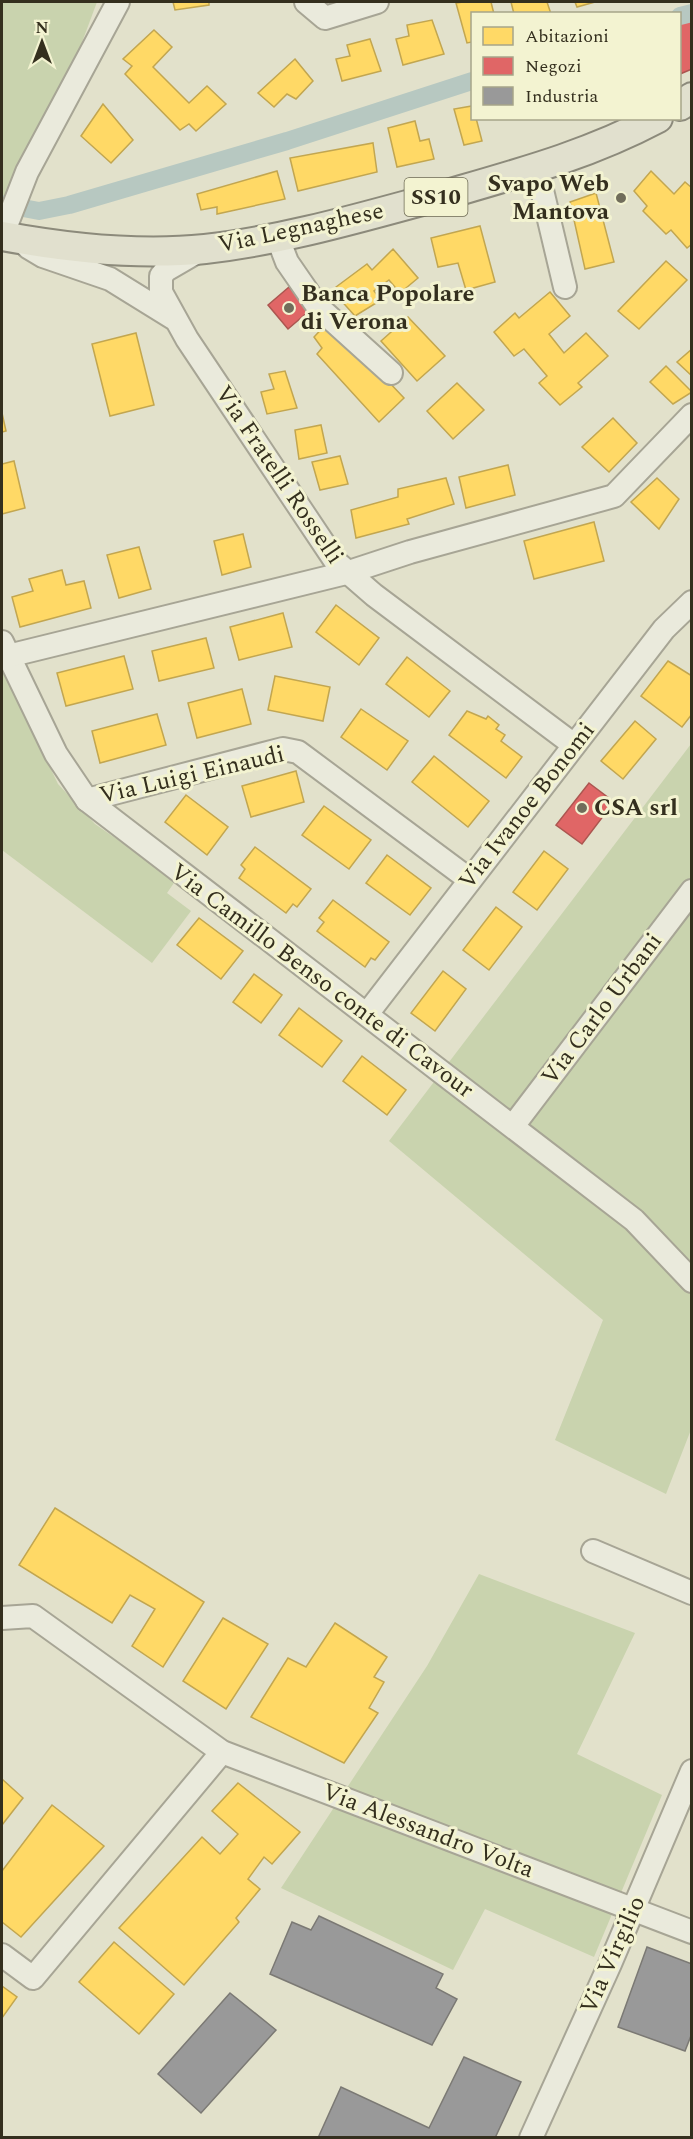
<svg xmlns="http://www.w3.org/2000/svg" width="693" height="2139" viewBox="0 0 693 2139" font-family="Spectral,serif">
<rect width="100%" height="100%" fill="#e2e1cb"/>
<g fill="#c9d3ae">
<polygon points="2,2 97,2 18,214 2,217"/>
<polygon points="2,667 58,784 95,824 176,880 167,893 191,911 152,963 2,850"/>
<polygon points="691,744 692,1427 666,1494 555,1440 603,1320 389,1141"/>
<polygon points="479,1574 635,1633 577,1754 662,1795 594,1957 485,1909 453,1970 281,1888 427,1666"/>
</g>
<g fill="#ffd966" stroke="#c2a650" stroke-width="1.5">
<polygon points="173,2 209,2 209,5 175,10"/>
<polygon points="463,2 491,2 494,14 472,14 472,42 467,43 456,3"/>
<polygon points="511,2 547,2 551,14 514,14"/>
<polygon points="575,2 595,2 577,7"/>
<polygon points="432,20 444,54 403,65 396,39 409,36 407,25"/>
<polygon points="154,30 172,47 153,67 189,103 207,86 226,104 196,131 189,124 180,130 125,74 132,66 123,59"/>
<polygon points="370,39 381,71 342,81 336,59 350,56 347,45"/>
<polygon points="295,59 313,81 296,99 287,94 274,107 258,93"/>
<polygon points="103,104 133,140 111,163 81,136"/>
<polygon points="472,106 472,118 476,118 482,141 464,145 454,109"/>
<polygon points="415,121 420,141 429,139 434,159 397,167 388,128"/>
<polygon points="373,143 377,172 298,191 290,158"/>
<polygon points="277,171 285,199 217,214 217,207 201,210 197,194"/>
<polygon points="651,171 674,194 685,182 692,188 692,244 687,248 671,230 666,234 643,211 647,206 634,191"/>
<polygon points="596,193 614,262 585,269 570,202"/>
<polygon points="480,226 495,282 466,290 458,263 438,267 431,238"/>
<polygon points="393,249 418,278 400,293 389,280 374,291 381,300 355,316 337,296 336,287 367,264 372,270"/>
<polygon points="666,261 687,280 639,329 618,311"/>
<polygon points="550,292 570,316 549,334 564,353 586,333 608,356 578,383 582,387 560,405 539,383 547,376 524,349 514,356 494,332 515,313 519,318"/>
<polygon points="408,317 445,356 417,381 381,341"/>
<polygon points="330,320 404,398 379,422 317,354 322,348 314,337"/>
<polygon points="136,333 154,405 110,416 92,344"/>
<polygon points="692,349 692,376 677,362"/>
<polygon points="666,366 692,392 673,404 650,382"/>
<polygon points="285,371 297,408 267,414 261,392 274,389 269,374"/>
<polygon points="457,383 484,410 453,439 427,411"/>
<polygon points="2,413 6,431 2,432"/>
<polygon points="613,418 637,443 609,472 582,447"/>
<polygon points="321,425 327,453 299,459 295,430"/>
<polygon points="340,456 348,484 320,490 312,462"/>
<polygon points="14,461 25,508 2,514 2,464"/>
<polygon points="508,465 515,495 466,508 459,477"/>
<polygon points="446,478 454,504 407,519 409,524 356,538 351,510 398,497 398,489"/>
<polygon points="657,478 679,499 659,529 631,502"/>
<polygon points="594,522 604,561 534,579 524,541"/>
<polygon points="243,534 251,567 222,575 214,541"/>
<polygon points="139,547 151,589 119,598 107,555"/>
<polygon points="62,570 66,585 84,581 91,608 20,627 12,597 33,591 29,579"/>
<polygon points="336,605 379,638 359,665 316,632"/>
<polygon points="283,613 292,647 239,660 230,627"/>
<polygon points="206,638 214,668 159,681 152,651"/>
<polygon points="124,656 133,689 66,706 57,673"/>
<polygon points="407,657 450,691 429,717 386,684"/>
<polygon points="668,661 692,676 692,714 682,727 641,696"/>
<polygon points="275,676 330,687 323,721 268,710"/>
<polygon points="242,689 251,724 197,738 188,703"/>
<polygon points="361,709 408,741 387,770 341,737"/>
<polygon points="467,711 486,719 488,716 499,725 496,729 505,735 501,741 522,757 506,778 449,735"/>
<polygon points="157,714 166,745 100,763 92,731"/>
<polygon points="635,721 656,739 623,779 601,761"/>
<polygon points="434,756 489,801 468,827 412,782"/>
<polygon points="296,771 304,802 251,817 242,786"/>
<polygon points="186,795 228,827 207,855 165,822"/>
<polygon points="324,806 371,840 349,869 302,835"/>
<polygon points="255,847 311,889 297,907 293,904 286,913 239,878 245,869 241,865"/>
<polygon points="544,851 568,869 537,910 513,892"/>
<polygon points="387,855 431,888 410,915 366,883"/>
<polygon points="333,900 389,942 375,960 371,958 365,967 317,931 324,922 319,918"/>
<polygon points="496,907 522,927 489,970 463,950"/>
<polygon points="199,918 243,951 221,979 177,945"/>
<polygon points="443,971 466,989 435,1031 411,1013"/>
<polygon points="254,974 282,995 261,1023 233,1002"/>
<polygon points="299,1008 342,1041 322,1067 279,1035"/>
<polygon points="362,1056 406,1090 387,1115 343,1081"/>
<polygon points="55,1508 204,1602 163,1667 132,1646 155,1609 130,1595 112,1623 19,1565"/>
<polygon points="223,1618 268,1644 226,1709 183,1681"/>
<polygon points="335,1623 387,1657 374,1677 384,1682 369,1708 378,1713 344,1763 251,1717 288,1658 306,1667"/>
<polygon points="2,1779 23,1798 2,1825"/>
<polygon points="238,1783 300,1832 272,1864 264,1857 248,1879 260,1889 236,1918 239,1922 184,1985 119,1928 202,1837 220,1854 238,1834 212,1811"/>
<polygon points="52,1805 104,1846 21,1937 2,1922 2,1871"/>
<polygon points="114,1942 174,1994 139,2034 79,1982"/>
<polygon points="2,1986 17,1997 2,2018"/>
</g>
<g fill="#e06666" stroke="#ac5650" stroke-width="1.5">
<polygon points="691,18 692,69 680,74 680,22"/>
<polygon points="289,287 309,311 288,329 268,305"/>
<polygon points="589,783 614,802 582,844 556,825"/>
</g>
<g fill="#999" stroke="#7b7974" stroke-width="1.5">
<polygon points="319,1916 443,1974 436,1988 457,1999 432,2045 270,1974 292,1922 311,1930"/>
<polygon points="647,1947 692,1964 692,2033 685,2051 618,2027"/>
<polygon points="230,1993 276,2030 201,2113 158,2074"/>
<polygon points="464,2057 521,2082 495,2138 318,2138 341,2087 429,2128"/>
</g>
<g fill="none" stroke-linecap="round" stroke-linejoin="round">
<g stroke="#b7c8c1" stroke-width="18">
<polyline points="680,16 692,13"/>
<polyline points="2,204 39,211 69,205 287,141 472,81"/>
</g>
<g stroke="#a7a595" stroke-width="26">
<g id="minor">
<polyline points="306,2 325,18 377,2"/>
<polyline points="537,169 565,287"/>
<polyline points="2,236 27,172 118,2"/>
<polyline points="277,236 287,262 318,307 391,373"/>
<polyline points="28,247 43,256 110,279 173,318"/>
<polyline points="197,252 166,270 161,276 161,292 187,339 336,562 374,595 574,745"/>
<polyline points="2,642 56,754 87,800 634,1220 692,1281"/>
<polyline points="8,656 346,573 410,552 614,496 692,415"/>
<polyline points="87,800 283,749 298,752 470,880"/>
<polyline points="367,1014 664,629 692,602"/>
<polyline points="513,1126 692,891"/>
<polyline points="593,1551 692,1593"/>
<polyline points="2,1618 33,1616 222,1752 692,1932"/>
<polyline points="2,1955 33,1978 222,1752"/>
<polyline points="531,2138 610,1964 692,1771"/>
</g>
</g>
<g stroke="#8c8a7b" stroke-width="32">
<g id="major">
<polyline points="680,106 692,97"/>
<path d="M2,236C67,248 138,256 205,249C286,240 366,216 444,195C520,173 588,155 658,118"/>
</g>
</g>
<use href="#minor" stroke="#eaeadc" stroke-width="22"/>
<use href="#major" stroke="#e1e0ce" stroke-width="28"/>
</g>
<g fill="#716d5b" stroke="#f3f3d1" stroke-width="2">
<circle cx="621" cy="198" r="6"/>
<circle cx="289" cy="308" r="6"/>
<circle cx="582" cy="808" r="6"/>
</g>
<g text-anchor="middle" dominant-baseline="central" stroke-width="6" stroke-linejoin="round" paint-order="stroke">
<rect fill="#f3f3d1" stroke="#6d6a54" stroke-width="1.5" x="404.5" y="178" width="63" height="38" rx="4.5"/>
<g font-size="22" font-weight="bold" fill="#342f1e">
<text x="436" y="197">SS10</text>
</g>
<g font-size="24" font-weight="bold" fill="#342f1e" stroke="#f3f3d1" text-anchor="start">
<text x="609" y="184" text-anchor="end">Svapo Web<tspan x="609" dy="28">Mantova</tspan></text>
<text x="301" y="294">Banca Popolare<tspan x="301" dy="28">di Verona</tspan></text>
<text x="594" y="808">CSA srl</text>
</g>
<g font-size="24" fill="#342f1e" stroke="#f3f3d1">
<text transform="translate(301 228) rotate(-12)">Via Legnaghese</text>
<text transform="translate(279 475) rotate(56)">Via Fratelli Rosselli</text>
<text transform="translate(192 775) rotate(-13)">Via Luigi Einaudi</text>
<text transform="translate(527 806) rotate(-52)">Via Ivanoe Bonomi</text>
<text transform="translate(322 981) rotate(37)">Via Camillo Benso conte di Cavour</text>
<text transform="translate(602 1009) rotate(-53)">Via Carlo Urbani</text>
<text transform="translate(428 1831) rotate(21)">Via Alessandro Volta</text>
<text transform="translate(613 1955) rotate(-66)">Via Virgilio</text>
</g>
</g>
<rect width="693" height="2139" fill="none" stroke="#342f1e" stroke-width="6"/>
<rect x="471" y="12" width="210" height="108" fill="#f3f3d1" stroke="#a7a589" stroke-width="1.5"/>
<rect x="483" y="27" width="30" height="18" fill="#ffd966" stroke="#a7a589" stroke-width="1.5"/>
<text x="525" y="42" font-size="18" fill="#342f1e">Abitazioni</text>
<rect x="483" y="57" width="30" height="18" fill="#e06666" stroke="#a7a589" stroke-width="1.5"/>
<text x="525" y="72" font-size="18" fill="#342f1e">Negozi</text>
<rect x="483" y="87" width="30" height="18" fill="#999999" stroke="#a7a589" stroke-width="1.5"/>
<text x="525" y="102" font-size="18" fill="#342f1e">Industria</text>
<g transform="translate(42 42)" stroke="#f3f3d1" stroke-width="4.5" paint-order="stroke">
<path d="M0-4.5L10 22L0 15L-10 22Z" fill="#342f1e"/>
<text y="-9" font-size="16" font-weight="bold" text-anchor="middle" fill="#342f1e">N</text>
</g>
</svg>
